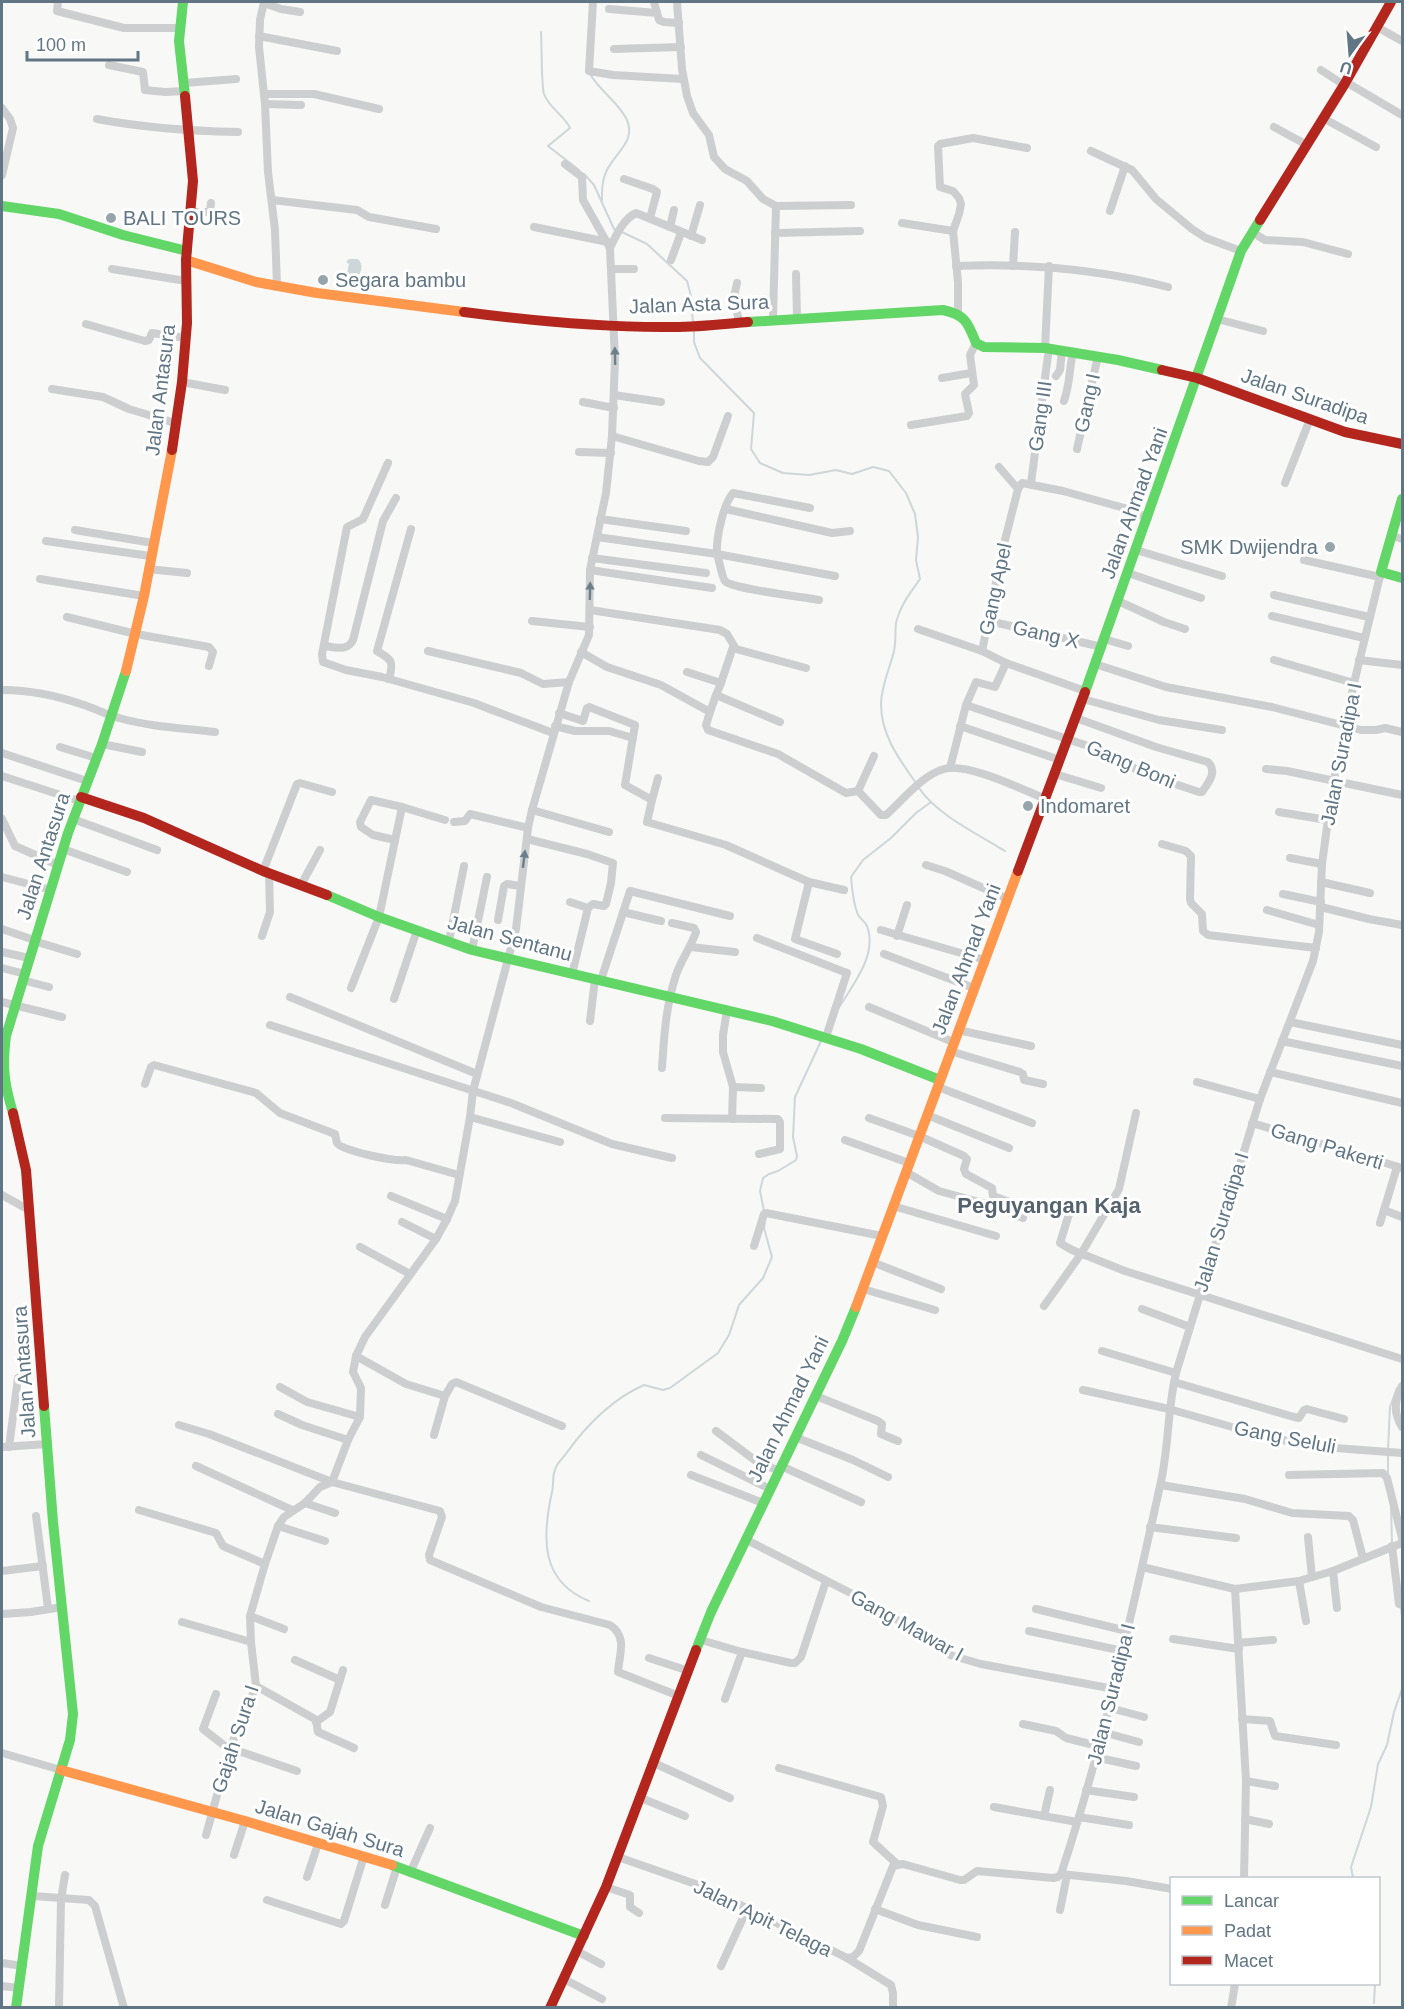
<svg xmlns="http://www.w3.org/2000/svg" width="1404" height="2009" viewBox="0 0 1404 2009" font-family="Arial,sans-serif">
<rect width="100%" height="100%" fill="#f8f8f7"/>
<path fill="#cdd6d9" d="M349,259H358C363,264 362,270 359,275L351,276L350,283L345,281L349,264L346,262Z"/>
<g fill="none" stroke-linecap="round" stroke-linejoin="round">
<g stroke="#cdd6d9" stroke-width="2">
<path d="M541,32C542,45 541,84 544,94C549,108 564,115 570,128L548,146L579,170"/>
<path d="M590,74C600,91 616,100 626,118C638,141 614,153 606,172C602,181 602,190 602,200"/>
<polyline points="584,174 594,185 614,229 616,230"/>
<polyline points="622,232 647,244 687,281 691,296 693,324"/>
<path d="M694,329V342L700,358L754,413L751,449L760,463L783,473L809,475L836,470L852,474L873,467L889,471L906,493L915,514L918,537L916,560L920,579C910,593 900,606 896,623C895,632 896,642 894,651C890,668 881,686 881,704C881,735 899,759 916,783"/>
<path d="M919,788C937,815 978,834 1005,851"/>
<path d="M838,1009C852,986 878,955 867,926C865,922 861,919 858,915C853,903 852,890 851,877L863,860L891,838L916,813L931,802"/>
<polyline points="764,1211 760,1191 763,1178 769,1174 778,1171 796,1160 797,1156 793,1137 795,1097 821,1041"/>
<polyline points="1388,1450 1390,1407 1397,1388"/>
<polyline points="1388,1455 1388,1474"/>
<polyline points="1391,1506 1392,1545"/>
<path d="M589,1601C540,1581 542,1537 552,1492C554,1485 552,1476 555,1470C556,1464 562,1459 565,1455C585,1427 612,1399 644,1385L663,1390L670,1388L718,1353L729,1335L739,1305L763,1278L772,1257L764,1228L765,1223"/>
<polyline points="1401,1607 1402,1616"/>
<polyline points="1353,1878 1351,1867 1371,1807 1378,1764 1387,1745 1394,1712 1402,1689"/>
<polyline points="1374,2003 1375,1984"/>
</g>
<g stroke="#cdcecf" stroke-width="8">
<polyline points="58,2 57,11 124,28 180,28"/>
<polyline points="264,2 260,20 259,47 265,104 268,172 275,230 277,286"/>
<polyline points="593,2 589,71 613,75 683,79"/>
<polyline points="654,2 659,20 664,22 679,23"/>
<polyline points="677,2 682,69 687,96 693,113 709,135 714,157 725,169 747,181 763,199 776,206 773,319"/>
<polyline points="264,3 281,9 300,12"/>
<polyline points="609,9 657,13"/>
<polyline points="1377,27 1402,41"/>
<polyline points="259,36 337,51"/>
<polyline points="614,49 681,47"/>
<polyline points="109,65 143,72 145,90 165,92 185,91"/>
<polyline points="1321,70 1344,85"/>
<polyline points="1346,82 1402,115"/>
<polyline points="184,83 236,79"/>
<polyline points="264,94 314,94 379,109"/>
<polyline points="265,104 301,105"/>
<polyline points="2,108 10,119 13,128 2,175"/>
<polyline points="1323,118 1376,147"/>
<path d="M97,119C145,128 188,131 238,132"/>
<polyline points="1274,127 1307,145"/>
<polyline points="1091,151 1132,170 1156,199 1192,229 1206,238 1241,251"/>
<polyline points="624,179 653,189 657,192 650,218"/>
<polyline points="272,200 357,210 369,217 436,229"/>
<polyline points="776,206 851,205"/>
<polyline points="1110,211 1125,166"/>
<polyline points="191,212 210,212 211,203"/>
<polyline points="902,223 953,231"/>
<polyline points="534,227 608,242"/>
<polyline points="670,227 674,210"/>
<polyline points="1252,232 1265,240 1303,242 1348,254"/>
<polyline points="775,233 860,231"/>
<polyline points="691,236 700,205"/>
<path d="M610,248C616,236 623,219 636,213L702,240"/>
<polyline points="671,260 681,233"/>
<path d="M956,266C1028,263 1099,269 1168,287"/>
<polyline points="1013,266 1015,232"/>
<polyline points="112,269 186,281"/>
<polyline points="611,269 634,269"/>
<polyline points="796,274 797,318"/>
<polyline points="737,283 734,297 739,322"/>
<polyline points="958,313 958,282 953,231 959,214 961,204 959,198 953,191 940,187 938,146 940,144 973,138 1027,148"/>
<polyline points="1217,319 1263,331"/>
<polyline points="86,324 145,341 149,340 152,333 186,338"/>
<polyline points="1045,348 1049,266"/>
<polyline points="1056,376 1060,370 1062,350"/>
<polyline points="942,378 971,373"/>
<polyline points="182,382 225,390"/>
<polyline points="52,389 103,397 129,409 175,423"/>
<polyline points="614,395 661,402"/>
<path d="M1064,401C1070,384 1069,370 1073,352"/>
<polyline points="583,402 614,408"/>
<polyline points="911,425 967,416 969,413 965,394 974,385 970,355 976,343"/>
<polyline points="612,436 699,461 708,462 713,457 728,416"/>
<polyline points="1077,449 1098,356"/>
<polyline points="579,452 611,453"/>
<polyline points="388,463 363,519 347,527 322,654 323,662 346,670 382,677 474,703 553,733"/>
<polyline points="999,467 1018,489"/>
<polyline points="1031,483 1049,348"/>
<polyline points="1285,483 1310,419"/>
<path d="M810,508L733,493C723,505 716,538 717,554L835,576"/>
<polyline points="726,509 832,533 850,531"/>
<polyline points="600,519 686,531"/>
<polyline points="75,530 153,543"/>
<polyline points="1392,536 1402,539"/>
<path d="M597,537L717,554C719,559 722,578 725,581C732,589 804,597 819,600"/>
<polyline points="46,541 150,556"/>
<polyline points="1136,550 1222,576"/>
<polyline points="592,558 706,573"/>
<polyline points="1304,560 1380,577"/>
<polyline points="148,569 187,573"/>
<polyline points="590,570 712,588"/>
<polyline points="1128,573 1201,598"/>
<polyline points="40,579 144,596"/>
<polyline points="1274,595 1369,617"/>
<polyline points="1118,601 1164,622 1185,629"/>
<polyline points="590,610 720,630 727,634 736,649 806,668"/>
<polyline points="1272,616 1364,638"/>
<polyline points="67,617 136,634 209,647 213,652 209,666"/>
<polyline points="532,621 590,627"/>
<polyline points="989,621 1102,647"/>
<polyline points="918,629 982,651 1006,663 1085,691"/>
<polyline points="1104,639 1128,646"/>
<path d="M324,646C336,647 347,652 353,640L383,521L396,498"/>
<polyline points="428,651 521,673 543,684 569,682"/>
<polyline points="982,651 1003,548 1018,489 1022,483 1063,491 1128,509 1148,518"/>
<path d="M581,652L607,667L661,685L710,712L706,725L708,730L778,754L846,793L858,791L881,815H886C903,800 922,775 944,769C967,762 1023,790 1046,799"/>
<polyline points="1274,660 1354,683"/>
<polyline points="1359,660 1402,665"/>
<polyline points="1095,664 1166,687 1272,707 1361,730 1376,730 1385,728 1402,732"/>
<polyline points="687,672 721,683 716,695"/>
<path d="M389,679C394,661 392,660 377,651L411,529"/>
<polyline points="721,683 733,647"/>
<path d="M3,690C32,690 58,696 84,705C96,709 107,715 119,718C151,727 182,728 215,732"/>
<polyline points="1083,699 1159,720 1222,730"/>
<polyline points="966,705 976,682 995,687 1006,663"/>
<polyline points="710,712 716,695 780,722"/>
<polyline points="559,713 583,721 587,708 589,707 635,725 625,785 652,800 647,822 726,845 809,882 844,890"/>
<polyline points="555,726 575,731 609,731 633,738"/>
<polyline points="960,726 1060,760"/>
<polyline points="102,744 142,752"/>
<polyline points="60,747 96,758"/>
<polyline points="2,753 87,781"/>
<path d="M950,768L966,705L1109,753L1120,757L1139,772L1199,792H1202C1208,783 1218,772 1208,762L1156,747L1076,718"/>
<polyline points="1266,769 1287,771 1402,795"/>
<polyline points="1055,774 1101,788"/>
<polyline points="2,776 79,801"/>
<polyline points="858,791 874,756"/>
<polyline points="652,800 658,778"/>
<polyline points="532,810 609,832"/>
<polyline points="1279,812 1327,820"/>
<polyline points="2,819 15,846 58,865"/>
<polyline points="73,819 157,850"/>
<polyline points="454,822 465,821 470,814 528,828"/>
<polyline points="527,839 587,854 613,863 611,883 606,904 604,906 593,904 588,908 572,974"/>
<polyline points="395,840 373,835 361,827 360,822 371,800 402,807"/>
<polyline points="1162,844 1186,851 1191,856 1190,899 1191,903 1202,914 1203,931 1208,935 1316,948"/>
<polyline points="63,849 127,872"/>
<polyline points="1290,858 1322,864"/>
<polyline points="926,865 945,871 1008,899"/>
<polyline points="263,871 297,784 300,783 332,792"/>
<polyline points="2,877 51,890"/>
<polyline points="809,882 795,939 837,954"/>
<polyline points="1321,882 1370,893"/>
<polyline points="301,885 320,850"/>
<polyline points="1283,894 1321,902"/>
<polyline points="570,902 588,908"/>
<polyline points="1321,907 1369,919 1402,925"/>
<polyline points="1267,910 1319,925"/>
<polyline points="623,912 661,921"/>
<polyline points="498,920 504,886 507,884 521,886"/>
<polyline points="2,929 34,940"/>
<polyline points="881,930 985,960"/>
<polyline points="262,936 270,912 269,873"/>
<polyline points="897,936 907,905"/>
<polyline points="757,938 847,973 826,1037"/>
<polyline points="34,941 77,954"/>
<polyline points="449,941 464,866"/>
<polyline points="691,947 735,952"/>
<polyline points="472,950 487,877"/>
<polyline points="2,952 29,958"/>
<polyline points="884,954 974,988"/>
<polyline points="2,968 25,974"/>
<polyline points="22,980 49,987"/>
<polyline points="601,980 630,891 730,916"/>
<polyline points="351,988 379,917 402,807 445,820"/>
<polyline points="290,997 477,1074"/>
<polyline points="394,999 417,930"/>
<polyline points="2,1002 62,1017"/>
<polyline points="869,1007 953,1042"/>
<polyline points="727,1010 723,1035 723,1052 733,1087 732,1119"/>
<polyline points="590,1021 595,979"/>
<polyline points="1290,1022 1402,1045"/>
<polyline points="270,1025 511,1103 612,1144 672,1158"/>
<polyline points="958,1030 1031,1046"/>
<polyline points="1282,1041 1402,1066"/>
<polyline points="950,1051 1020,1072 1023,1074 1024,1080 1043,1084"/>
<path d="M662,1068C664,1036 666,1005 676,975C681,960 691,947 696,932L694,928L672,923"/>
<polyline points="1270,1072 1402,1103"/>
<polyline points="1197,1082 1260,1099"/>
<path d="M145,1084L151,1067L154,1065L256,1093L280,1113L335,1134C336,1137 336,1140 337,1143C342,1151 396,1162 406,1160L459,1175"/>
<polyline points="733,1087 761,1088"/>
<polyline points="938,1087 1032,1123"/>
<polyline points="927,1115 1009,1148"/>
<polyline points="470,1117 560,1142"/>
<polyline points="665,1118 778,1119 780,1122 780,1149 759,1154"/>
<polyline points="869,1118 919,1136 964,1156 967,1159 964,1169 966,1174 992,1188 993,1196 1024,1207"/>
<polyline points="1252,1123 1402,1168"/>
<polyline points="845,1140 909,1163"/>
<polyline points="906,1172 939,1191 994,1206 1023,1218"/>
<polyline points="2,1195 29,1210"/>
<polyline points="391,1196 447,1219"/>
<polyline points="893,1206 996,1236"/>
<polyline points="1384,1210 1402,1217"/>
<polyline points="1069,1214 1060,1243 1072,1250 1125,1271 1402,1359"/>
<polyline points="402,1222 436,1239"/>
<polyline points="1380,1223 1397,1167"/>
<polyline points="754,1246 764,1214 766,1213 882,1236"/>
<polyline points="360,1247 410,1274"/>
<polyline points="872,1262 941,1289"/>
<polyline points="863,1289 935,1310"/>
<polyline points="1044,1306 1081,1254 1119,1189 1136,1113"/>
<polyline points="1142,1309 1190,1327"/>
<polyline points="1102,1351 1176,1373"/>
<polyline points="356,1356 406,1384 445,1396 452,1384 456,1382 562,1426"/>
<polyline points="1174,1382 1294,1417 1299,1418 1304,1410 1307,1409 1344,1419"/>
<path d="M1402,1386C1394,1400 1393,1413 1402,1427"/>
<polyline points="280,1387 307,1402 360,1417"/>
<polyline points="1083,1390 1169,1409 1271,1438 1322,1447 1402,1453"/>
<polyline points="816,1396 878,1421 882,1424 881,1434 898,1441"/>
<polyline points="278,1414 302,1425 348,1440"/>
<path d="M179,1425L209,1434L332,1482L440,1511L442,1517L429,1555L430,1560L541,1607L610,1625C628,1637 619,1655 618,1672L679,1696"/>
<polyline points="716,1431 756,1461 779,1471"/>
<polyline points="434,1435 445,1396"/>
<polyline points="795,1437 853,1460 888,1477"/>
<polyline points="2,1447 47,1444"/>
<polyline points="9,1447 18,1378"/>
<polyline points="701,1455 770,1489"/>
<polyline points="196,1466 292,1510"/>
<polyline points="781,1466 861,1502"/>
<polyline points="691,1475 763,1503"/>
<polyline points="1289,1475 1383,1473 1387,1478 1402,1538"/>
<polyline points="332,1482 348,1440 360,1417 361,1388 353,1372 356,1356 365,1337 436,1239 447,1219 455,1201 470,1117 473,1091 516,929 528,828 532,810 569,682 589,635 590,570 606,493 612,436 615,360 610,248 583,200 582,177 565,164"/>
<polyline points="1161,1485 1245,1499 1292,1513 1349,1516 1353,1520 1363,1558"/>
<polyline points="305,1503 335,1513"/>
<polyline points="139,1510 216,1533 223,1546 265,1564"/>
<polyline points="36,1516 48,1608"/>
<polyline points="278,1526 325,1541"/>
<polyline points="1150,1527 1236,1538"/>
<polyline points="1308,1537 1312,1577"/>
<polyline points="745,1539 878,1607 950,1655 981,1664 1114,1689"/>
<polyline points="1392,1546 1399,1604 1402,1605"/>
<polyline points="1142,1567 1235,1589 1246,1781 1244,1878"/>
<polyline points="2,1571 43,1566"/>
<polyline points="1333,1571 1337,1608"/>
<polyline points="1299,1581 1306,1621"/>
<polyline points="1235,1589 1299,1581 1333,1571 1402,1543"/>
<polyline points="1036,1609 1127,1631"/>
<polyline points="2,1614 31,1612 62,1607"/>
<polyline points="250,1616 284,1629"/>
<polyline points="182,1622 251,1642"/>
<polyline points="1029,1631 1123,1651"/>
<polyline points="1173,1639 1239,1649"/>
<polyline points="701,1640 742,1652 791,1663 795,1663 801,1657 826,1581"/>
<polyline points="1238,1643 1273,1640"/>
<polyline points="649,1658 689,1671"/>
<polyline points="295,1660 340,1680"/>
<polyline points="256,1686 313,1718 316,1720 318,1732 354,1748"/>
<polyline points="216,1694 203,1729 230,1750"/>
<polyline points="725,1699 742,1652"/>
<polyline points="1110,1708 1144,1717"/>
<polyline points="1242,1719 1270,1721 1275,1736 1336,1745"/>
<polyline points="316,1722 330,1712 343,1670"/>
<polyline points="1023,1724 1056,1731 1066,1738 1098,1746"/>
<polyline points="1102,1732 1139,1742"/>
<polyline points="230,1748 297,1771"/>
<polyline points="2,1753 61,1770"/>
<polyline points="1095,1757 1136,1766"/>
<polyline points="654,1763 730,1798"/>
<polyline points="779,1768 881,1797 883,1806 873,1842 897,1864"/>
<polyline points="1246,1781 1275,1786"/>
<polyline points="1086,1790 1134,1797"/>
<polyline points="641,1798 685,1816"/>
<polyline points="994,1807 1077,1822"/>
<polyline points="1044,1816 1050,1790"/>
<polyline points="1079,1817 1129,1825"/>
<polyline points="1245,1819 1269,1824"/>
<polyline points="206,1835 230,1748 256,1686 251,1642 250,1616 265,1564 278,1526 284,1517 305,1503 320,1487 332,1482"/>
<polyline points="234,1855 245,1821"/>
<polyline points="618,1857 704,1887 847,1958 853,1957 859,1951 893,1866 903,1864 960,1880 964,1880 977,1871 1053,1878 1058,1877 1061,1874"/>
<polyline points="410,1873 430,1828"/>
<path d="M1061,1874C1103,1747 1131,1616 1160,1486C1169,1449 1167,1411 1176,1373L1260,1099L1313,961L1319,932L1322,864L1332,790L1354,683L1381,572"/>
<polyline points="1061,1874 1126,1881 1172,1889"/>
<polyline points="307,1877 318,1844"/>
<polyline points="606,1887 630,1895 630,1907 639,1913"/>
<polyline points="33,1896 89,1900 95,1906 124,2008"/>
<polyline points="267,1900 341,1924 344,1921 364,1856"/>
<polyline points="385,1905 397,1867"/>
<polyline points="875,1909 918,1925 977,1937"/>
<polyline points="1060,1910 1067,1875"/>
<polyline points="577,1951 601,1964"/>
<polyline points="847,1958 891,1985 893,1993 893,2008"/>
<polyline points="2,1963 23,1966"/>
<polyline points="721,1966 747,1909"/>
<polyline points="564,1979 602,1999"/>
<polyline points="2,1986 19,1988"/>
<polyline points="59,2008 61,1899 65,1875"/>
<polyline points="1231,2008 1235,1984"/>
</g>
<g stroke="#63d668" stroke-width="10">
<polyline points="183,2 179,41 185,96"/>
<polyline points="2,206 59,214 123,235 187,251"/>
<path d="M748,322L943,310C966,315 968,323 976,343L984,347L1045,348L1118,360L1162,370"/>
<polyline points="1402,499 1381,572 1402,578"/>
<polyline points="1085,692 1241,251 1260,220"/>
<polyline points="327,895 379,917 472,950 772,1021 861,1049 940,1080"/>
<path d="M13,1113C4,1083 2,1067 6,1036L68,833L102,744L126,671"/>
<polyline points="696,1650 711,1612 842,1341 856,1307"/>
<polyline points="392,1865 584,1936"/>
<polyline points="16,2008 38,1846 70,1740 73,1714 53,1522 44,1406"/>
</g>
<g stroke="#ff974d" stroke-width="10">
<polyline points="186,260 256,282 317,293 464,312"/>
<polyline points="126,671 144,596 172,450"/>
<polyline points="856,1307 1018,871"/>
<polyline points="61,1770 245,1821 392,1865"/>
</g>
<g stroke="#b3261e" stroke-width="10">
<polyline points="1260,220 1344,85 1391,2"/>
<path d="M464,312C533,321 604,328 674,327C699,327 724,324 748,322"/>
<polyline points="1162,370 1197,378 1345,432 1402,444"/>
<polyline points="172,450 182,382 187,323 186,260 193,181 185,96"/>
<polyline points="81,797 144,818 263,871 327,895"/>
<polyline points="1018,871 1085,692"/>
<polyline points="13,1113 26,1170 44,1406"/>
<polyline points="550,2008 606,1887 696,1650"/>
</g>
</g>
<defs><path id="oneway-solid" d="M-6-.8H1V-3.2L6.5 0L1 3.2V.8H-6Z" transform="scale(1.5)"/></defs>
<g fill="#6c7f8c">
<use href="#oneway-solid" transform="translate(615 356) rotate(-91)"/>
<use href="#oneway-solid" transform="translate(590 591) rotate(-89)"/>
<use href="#oneway-solid" transform="translate(524 859) rotate(-83)"/>
</g>
<g fill="#96a4ac" stroke="#fff" stroke-width="2">
<circle cx="111" cy="218" r="6"/>
<circle cx="323" cy="280" r="6"/>
<circle cx="1330" cy="547" r="6"/>
<circle cx="1028" cy="806" r="6"/>
</g>
<g text-anchor="middle" dominant-baseline="central" stroke-width="6" stroke-linejoin="round" paint-order="stroke">
<g font-size="20" fill="#617684" stroke="#fff" text-anchor="start">
<text x="123" y="218">BALI TOURS</text>
<text x="335" y="280">Segara bambu</text>
<text x="1318" y="547" text-anchor="end">SMK Dwijendra</text>
<text x="1040" y="806">Indomaret</text>
</g>
<g font-size="20" fill="#617684" stroke="#fff">
<text transform="translate(699 304) rotate(-2)">Jalan Asta Sura</text>
<text transform="translate(160 390) rotate(-83)">Jalan Antasura</text>
<text transform="translate(1305 396) rotate(19)">Jalan Suradipa</text>
<text transform="translate(1087 403) rotate(-78)">Gang I</text>
<text transform="translate(1040 416) rotate(-82)">Gang III</text>
<text transform="translate(1134 503) rotate(-70)">Jalan Ahmad Yani</text>
<text transform="translate(995 589) rotate(-78)">Gang Apel</text>
<text transform="translate(1046 634) rotate(13)">Gang X</text>
<text transform="translate(1341 754) rotate(-79)">Jalan Suradipa I</text>
<text transform="translate(1131 764) rotate(23)">Gang Boni</text>
<text transform="translate(43 856) rotate(-72)">Jalan Antasura</text>
<text transform="translate(510 938) rotate(15)">Jalan Sentanu</text>
<text transform="translate(966 959) rotate(-69)">Jalan Ahmad Yani</text>
<text transform="translate(1327 1146) rotate(17)">Gang Pakerti</text>
<text transform="translate(1221 1222) rotate(-73)">Jalan Suradipa I</text>
<text transform="translate(24 1372) rotate(-94)">Jalan Antasura</text>
<text transform="translate(788 1409) rotate(-64)">Jalan Ahmad Yani</text>
<text transform="translate(1285 1437) rotate(11)">Gang Seluli</text>
<text transform="translate(907 1625) rotate(29)">Gang Mawar I</text>
<text transform="translate(1111 1694) rotate(-76)">Jalan Suradipa I</text>
<text transform="translate(235 1739) rotate(-72)">Gajah Sura I</text>
<text transform="translate(330 1828) rotate(17)">Jalan Gajah Sura</text>
<text transform="translate(763 1918) rotate(26)">Jalan Apit Telaga</text>
</g>
<g font-size="22" font-weight="bold" fill="#54636e" stroke="#fff">
<text x="1049" y="1205">Peguyangan Kaja</text>
</g>
</g>
<rect width="1404" height="2009" fill="none" stroke="#617684" stroke-width="6"/>
<rect x="1170" y="1877" width="210" height="108" fill="#ffffff" stroke="#c0c8ce" stroke-width="1.5"/>
<rect x="1182" y="1896" width="30" height="9" fill="#63d668" stroke="#c0c8ce" stroke-width="1.5"/>
<text x="1224" y="1907" font-size="18" fill="#617684">Lancar</text>
<rect x="1182" y="1926" width="30" height="9" fill="#ff974d" stroke="#c0c8ce" stroke-width="1.5"/>
<text x="1224" y="1937" font-size="18" fill="#617684">Padat</text>
<rect x="1182" y="1956" width="30" height="9" fill="#b3261e" stroke="#c0c8ce" stroke-width="1.5"/>
<text x="1224" y="1967" font-size="18" fill="#617684">Macet</text>
<g transform="translate(1350 54) rotate(196)" stroke="#ffffff" stroke-width="4.5" paint-order="stroke">
<path d="M0-4.5L10 22L0 15L-10 22Z" fill="#617684"/>
<text y="-9" font-size="16" font-weight="bold" text-anchor="middle" fill="#617684">U</text>
</g>
<path d="M27 51v9h111v-9" fill="none" stroke="#617684" stroke-width="3"/>
<text x="36" y="51" font-size="18" fill="#617684" stroke="#ffffff" stroke-width="4.5" paint-order="stroke">100 m</text>
</svg>
